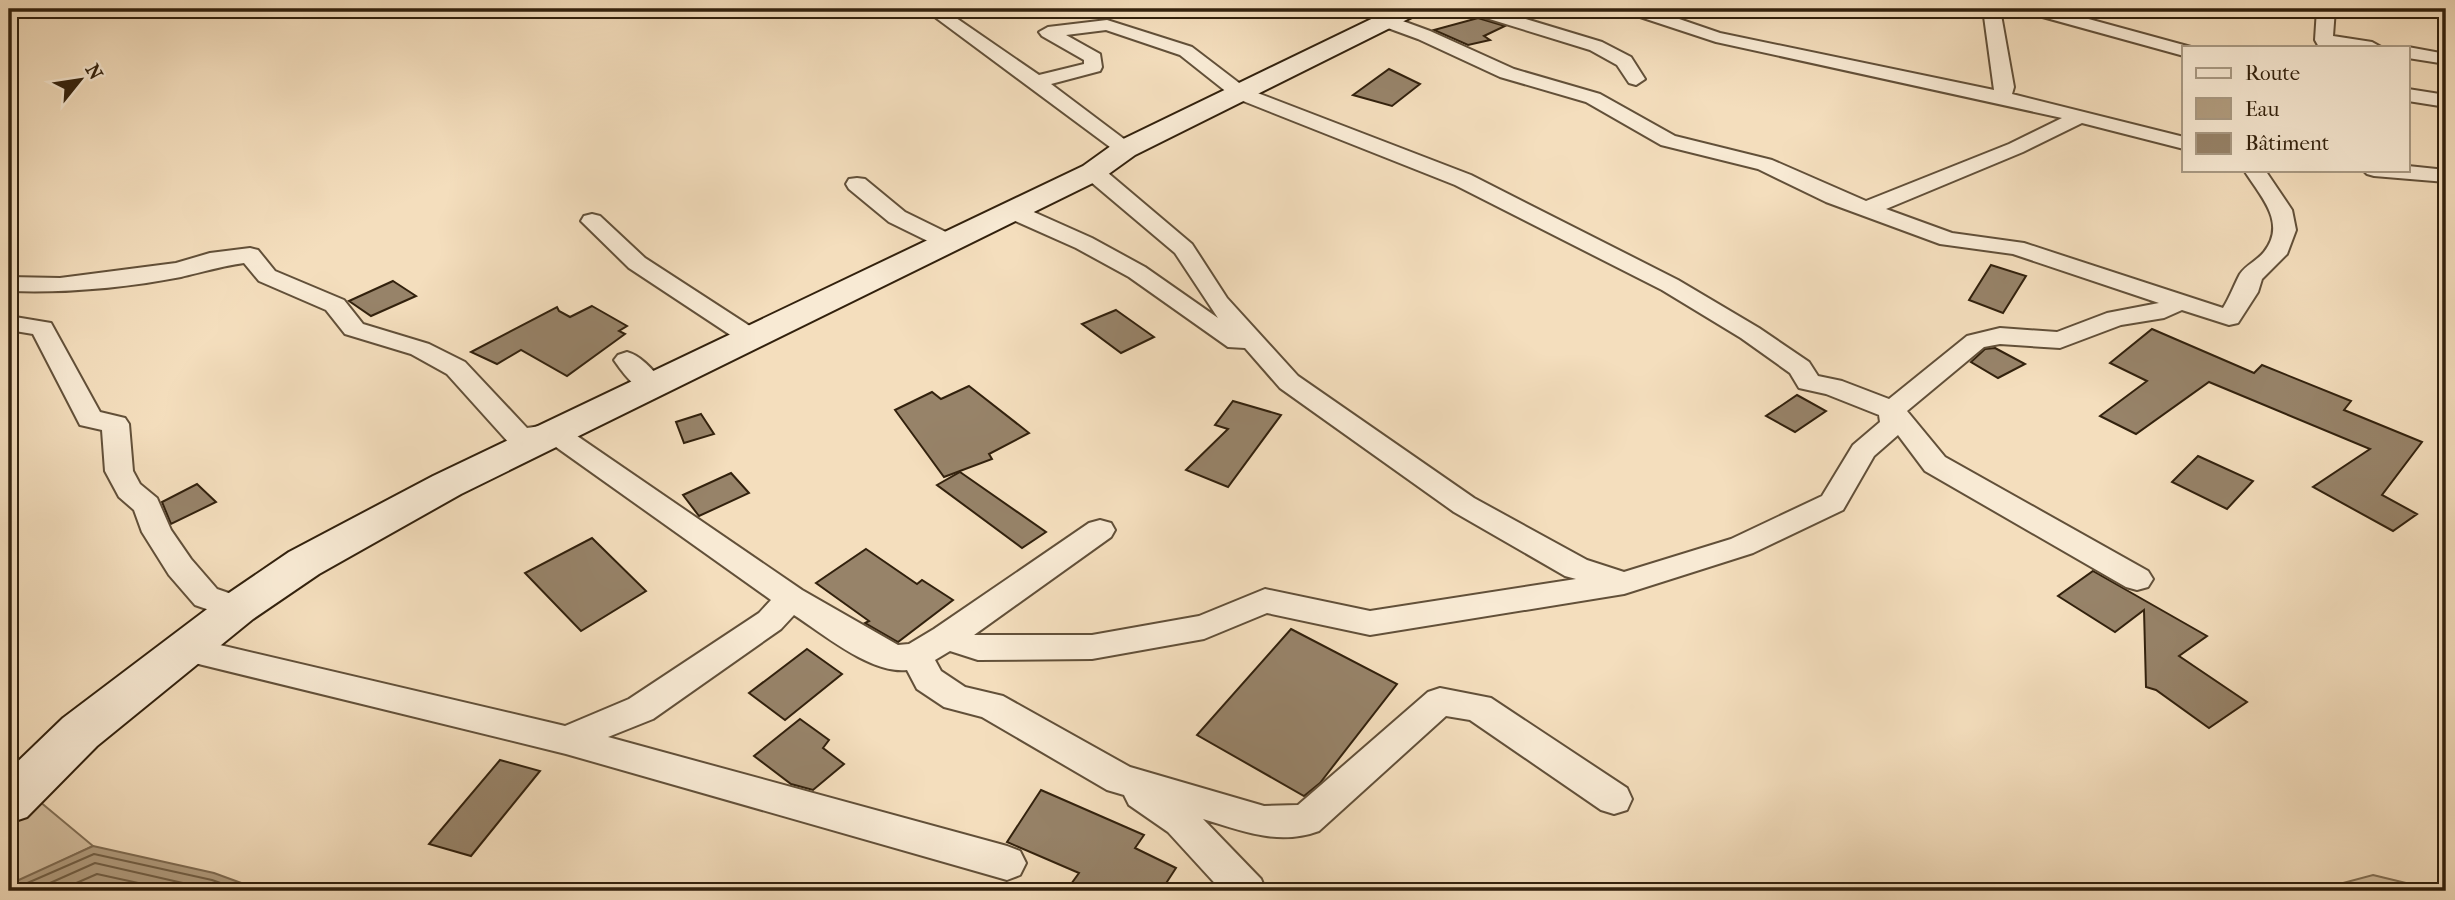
<svg xmlns="http://www.w3.org/2000/svg" width="2455" height="900" viewBox="0 0 2455 900" font-family="'IM FELL French Canon',serif">
<rect width="100%" height="100%" fill="#f4debd"/>
<filter id="stains"><feTurbulence type="fractalNoise" baseFrequency=".00286" numOctaves="4"/><feColorMatrix values="0 0 0 0 .2 0 0 0 0 .09 0 0 0 0 .02 0 0 0 .5 -.17"/></filter>
<radialGradient id="worn" r=".72"><stop offset=".6" stop-color="#630" stop-opacity="0"/><stop offset="1" stop-color="#630" stop-opacity=".3"/></radialGradient>
<g fill="#d3be9f" stroke="#827056" stroke-width="2">
<polygon points="9,776 93,846 9,886"/>
<polygon points="2373,875 2439,891 2313,891"/>
</g>
<polygon fill="#b29e81" stroke="#7f6c53" stroke-width="2" points="93,846 214,873 263,891 9,891 10,884"/>
<g fill="none" stroke-linecap="round" stroke-linejoin="round">
<g stroke="#726047" stroke-width="2">
<polyline points="9,891 94,854 212,880 243,891"/>
<polyline points="32,891 95,863 218,891"/>
<polyline points="58,891 97,874 175,891"/>
</g>
</g>
<g fill="#978369" stroke="#32210d" stroke-width="2">
<polygon points="1478,18 1505,26 1484,36 1490,40 1468,45 1434,30"/>
<polygon points="1389,69 1420,84 1392,106 1353,95"/>
<polygon points="1991,265 2026,276 2003,313 1969,300"/>
<polygon points="393,281 416,296 371,316 349,301"/>
<polygon points="592,306 627,326 619,331 625,334 567,376 521,350 497,364 471,352 557,307 559,311 570,317"/>
<polygon points="1116,310 1154,337 1121,353 1082,324"/>
<polygon points="2152,329 2254,373 2262,365 2351,401 2344,410 2422,442 2382,495 2417,514 2393,531 2313,487 2370,449 2209,382 2136,434 2100,416 2147,381 2110,363"/>
<polygon points="1995,348 2025,364 1998,378 1971,362 1985,349"/>
<polygon points="969,386 1029,433 989,454 992,459 944,477 895,410 932,392 941,399"/>
<polygon points="1797,395 1826,411 1795,432 1766,416"/>
<polygon points="1233,401 1281,415 1228,487 1186,470 1228,429 1215,425"/>
<polygon points="701,414 714,434 684,443 676,422"/>
<polygon points="2198,456 2253,481 2227,509 2172,482"/>
<polygon points="960,472 1046,532 1022,548 937,485"/>
<polygon points="731,473 749,493 699,516 683,495"/>
<polygon points="197,484 216,502 171,524 162,502"/>
<polygon points="592,538 646,591 581,631 525,573"/>
<polygon points="866,549 917,584 922,580 953,600 898,642 865,623 869,621 816,583"/>
<polygon points="2093,571 2207,636 2179,656 2247,702 2209,728 2156,690 2146,687 2144,610 2115,632 2058,596"/>
<polygon points="1291,629 1397,684 1320,783 1304,796 1197,735"/>
<polygon points="807,649 842,674 785,720 749,693"/>
<polygon points="800,719 829,740 823,748 844,764 813,790 791,784 754,756"/>
<polygon points="500,760 540,771 471,856 429,844"/>
<polygon points="1041,790 1144,835 1135,848 1176,868 1161,891 1066,891 1079,873 1007,842"/>
</g>
<g fill="none" stroke-linecap="round" stroke-linejoin="round">
<g stroke="#625039" stroke-width="4">
<g id="street">
<path d="M924,9H943L1039,75L1084,64V60L1042,36L1039,32L1048,27L1107,20L1192,47L1247,89L1471,175L1678,280L1759,328L1809,362L1818,376L1842,381L1889,399L1967,336L2000,328L2057,332L2107,313L2159,303L2013,254L1940,244L1826,202L1758,169L1661,145L1586,102L1500,77L1418,39L1377,24L1374,20L1377,16H1389L1430,31L1514,69L1600,94L1675,136L1772,160L1866,201L2009,144L2062,118L1716,42L1628,13L1626,9H1650L1720,33L1994,90L1983,9H2000L2014,87L2012,94L2184,137V149L2082,123L2023,152L1886,209L1952,233L2024,243L2223,308C2230,297 2234,285 2240,274C2246,265 2258,260 2264,252C2288,222 2259,195 2244,170H2265L2292,210L2296,230L2287,254L2262,279L2258,292L2238,323L2229,325L2182,310L2164,318L2121,325L2060,348L2000,344L1984,347L1907,411L1945,457L2148,571L2153,579L2148,587L2137,590L2126,587L1925,471L1898,435L1874,456L1843,510L1753,553L1624,594L1370,635L1267,613L1204,639L1092,659L978,660L950,651L935,660L941,671L965,687L1003,696L1130,767L1264,806L1298,805L1428,692L1440,688L1491,698L1627,788L1632,799L1627,810L1614,814L1601,810L1470,720L1446,716L1319,831C1278,846 1243,831 1203,819L1261,879L1266,891H1222L1168,832L1129,805L1124,795L1107,790L982,717L944,707L917,689L907,670C871,674 823,634 794,615L781,629L653,719L608,737L1007,846L1020,851L1026,863L1020,875L1007,880L566,754L174,658L170,649L174,640L186,637L565,726L629,699L759,613L771,600L549,442L520,447L510,444L447,374L411,354L345,334L326,310L259,281L244,263C222,266 202,272 181,277C125,288 65,293 9,291V277L60,278L176,263L210,253L250,248L258,250L275,271L344,300L363,324L429,344L465,362L527,428L554,424L564,427L802,590L898,645L909,644L934,629L1089,523L1100,520L1111,523L1115,530L1111,537L974,635H1092L1199,616L1265,589L1370,611L1576,579L1565,576L1454,512L1280,388L1245,348L1228,347L1129,277L1076,248L1002,215L999,210L1002,205H1018L1092,238L1145,267L1218,318L1175,253L1085,177L1082,172L1085,167H1101L1192,244L1227,298L1298,376L1474,498L1587,560L1624,572L1731,539L1822,496L1853,445L1880,422L1879,415L1826,394L1799,388L1790,373L1741,338L1662,290L1455,185L1233,97L1180,55L1106,30L1066,35L1100,54L1102,67L1100,71L1051,84L1132,145L1135,149L1132,153H1118Z"/>
<polygon points="1467,9 1493,9 1602,42 1631,57 1645,79 1636,85 1629,83 1617,65 1590,50 1470,13"/>
<polygon points="2025,9 2052,9 2191,47 2184,47 2184,56 2028,13"/>
<polygon points="2317,9 2335,9 2333,36 2372,42 2381,47 2319,47 2315,40"/>
<polygon points="2408,47 2446,54 2446,64 2408,58"/>
<polygon points="2408,89 2446,95 2446,107 2408,101"/>
<polygon points="2408,166 2446,170 2446,182 2374,176 2367,174 2363,170 2408,170"/>
<polygon points="857,178 865,179 905,212 956,237 959,242 956,247 940,247 889,222 849,189 846,184 849,179"/>
<polygon points="592,214 600,216 645,258 759,332 763,337 759,342 750,345 741,342 629,268 581,221 584,216"/>
<polygon points="9,316 51,323 100,412 125,418 129,424 133,471 140,484 157,498 171,530 191,559 217,589 249,600 254,608 249,616 238,620 195,605 169,575 142,532 134,510 119,497 105,471 102,430 80,425 33,334 9,330"/>
<path d="M627,352C642,356 657,374 666,387L662,393C641,398 625,376 614,360L618,355Z"/>
</g>
</g>
<g stroke="#32210d" stroke-width="4">
<polygon id="secondary" points="1392,9 1422,9 1418,14 1135,155 1103,178 461,494 319,574 253,619 97,746 27,817 9,823 9,770 63,718 223,597 289,552 433,476 1083,166 1115,143"/>
</g>
<use href="#street" fill="#f8ead4" fill-rule="evenodd"/>
<use href="#secondary" fill="#f8ead4" fill-rule="evenodd"/>
</g>
<rect width="2455" height="900" fill="none" stroke="#f4debd" stroke-width="35"/>
<rect x="10" y="10" width="2434" height="879" fill="none" stroke="#32210d" stroke-width="3.5"/>
<rect x="18" y="18" width="2420" height="865" fill="none" stroke="#32210d" stroke-width="2"/>
<rect x="2182" y="46" width="228" height="126" fill="#f8ead4" stroke="#a99a84" stroke-width="2"/>
<rect x="2196" y="68" width="35" height="10" fill="#f8ead4" stroke="#a99a84" stroke-width="2"/>
<text x="2245" y="80" font-size="21" fill="#32210d">Route</text>
<rect x="2196" y="98" width="35" height="21" fill="#b29e81" stroke="#a99a84" stroke-width="2"/>
<text x="2245" y="116" font-size="21" fill="#32210d">Eau</text>
<rect x="2196" y="133" width="35" height="21" fill="#978369" stroke="#a99a84" stroke-width="2"/>
<text x="2245" y="150" font-size="21" fill="#32210d">Bâtiment</text>
<g transform="translate(80 80) rotate(60)" stroke="#f8ead4" stroke-width="5" paint-order="stroke">
<path d="M0-5L12 26L0 18L-12 26Z" fill="#32210d"/>
<text y="-10" font-size="19" font-weight="bold" text-anchor="middle" fill="#32210d">N</text>
</g>
<rect width="100%" height="100%" filter="url(#stains)"/>
<rect width="100%" height="100%" fill="url(#worn)"/>
</svg>
